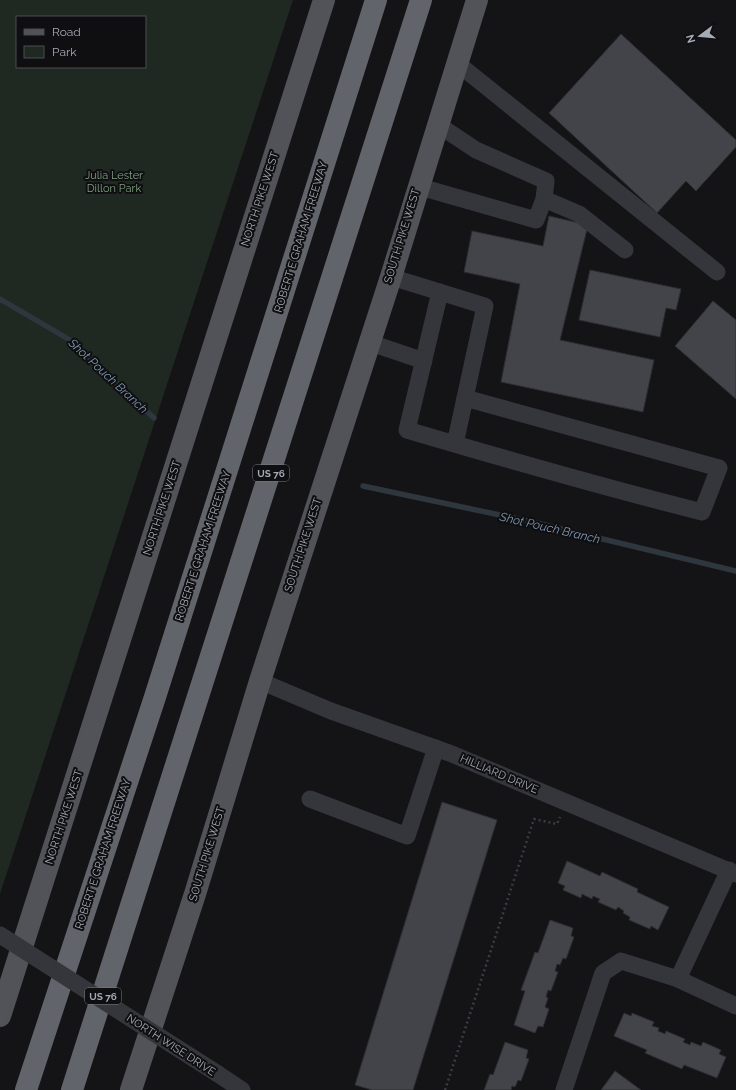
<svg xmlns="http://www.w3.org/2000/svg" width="736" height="1090" viewBox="0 0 736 1090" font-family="Raleway,sans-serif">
<rect width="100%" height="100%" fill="#141416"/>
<path fill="#202822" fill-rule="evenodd" d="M0,0H293L0,894ZM17,17H145V67H17Z"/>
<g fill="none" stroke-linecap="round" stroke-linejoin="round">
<g stroke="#2e363e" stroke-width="5.5">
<polyline points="0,299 70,340 154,418"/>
<polyline points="363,486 528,521 736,571"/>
</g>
</g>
<g fill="#434449" stroke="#2e2e32">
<polygon points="621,34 736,140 736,147 696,191 686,181 657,213 549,113"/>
<polygon points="549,216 588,225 560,340 654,360 643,412 501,382 520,284 464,272 472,231 543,246"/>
<polygon points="590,270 681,289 676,310 666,308 660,337 579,320"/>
<polygon points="713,301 736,320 736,399 675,346"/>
<polygon points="442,802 497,820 413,1090 372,1090 355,1085"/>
<polygon points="567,861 600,876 602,872 638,889 637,892 669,907 658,930 651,926 650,929 629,920 630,917 623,913 624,911 618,907 616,910 598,902 600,899 593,896 592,899 582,894 581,898 563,890 565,886 558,883"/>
<polygon points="550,920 573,928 571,936 574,937 566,959 563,958 560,965 557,964 555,971 558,972 551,991 548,990 546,997 548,998 545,1007 549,1009 543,1027 538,1026 535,1033 514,1025 525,991 521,990 535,952 538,953"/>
<polygon points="624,1013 631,1016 632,1013 654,1022 652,1026 659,1028 658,1031 665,1034 666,1031 685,1039 683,1042 690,1045 691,1042 701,1046 703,1042 721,1050 719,1054 726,1057 717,1078 684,1065 682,1069 645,1053 647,1050 614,1036"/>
<polygon points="505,1042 528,1050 526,1058 529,1059 521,1081 518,1080 515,1087 512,1086 511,1090 484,1090 490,1074 493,1075"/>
<polygon points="615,1071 641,1090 601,1090"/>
</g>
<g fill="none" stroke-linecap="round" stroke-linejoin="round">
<polyline stroke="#3b3d42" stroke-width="2.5" stroke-dasharray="2 3" stroke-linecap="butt" points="445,1090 534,819 557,824 560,817"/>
<g stroke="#35363b" stroke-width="17">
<polyline points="457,63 717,272"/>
<polyline points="417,186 536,220 544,199 546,181 476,150 437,124"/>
<polyline points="544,199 579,214 625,250"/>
<polyline points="391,277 485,306 465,398"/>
<path d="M440,292L407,430C505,459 603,487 702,512L719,468L465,398L455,444"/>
<polyline points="368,342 424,361"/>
<polyline points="260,681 331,711 452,754 736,874"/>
<polyline points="310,799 407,836 436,748"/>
<polyline points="678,979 729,870"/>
<polyline points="218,1074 242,1090"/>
<polyline points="564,1090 603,973 621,961 678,979 736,1006"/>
</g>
<g stroke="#515359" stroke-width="22">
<polyline points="0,1016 324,0"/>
<polyline points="131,1090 195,894 260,681 391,277 477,0"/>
</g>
<g stroke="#61646b" stroke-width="22">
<polyline points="26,1090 155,697 376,0"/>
<polyline points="72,1090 421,0"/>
</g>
<polyline stroke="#35363b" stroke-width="17" points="0,935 218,1074"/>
</g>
<g text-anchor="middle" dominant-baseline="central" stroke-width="4" stroke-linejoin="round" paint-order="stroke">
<g fill="#0f0f11" stroke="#797c84" stroke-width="1">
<rect x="253" y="465" width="36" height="16" rx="3"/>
<rect x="85" y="988" width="36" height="16" rx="3"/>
</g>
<g font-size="10" font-weight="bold" fill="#a6aab5">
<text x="271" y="473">US 76</text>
<text x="103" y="996">US 76</text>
</g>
<g font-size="11" fill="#7ea081" stroke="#0f0f11">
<text x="114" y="175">Julia Lester<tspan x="114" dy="13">Dillon Park</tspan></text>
</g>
<g font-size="11" fill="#a6aab5" stroke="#0f0f11">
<text transform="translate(260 199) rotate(-72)">NORTH PIKE WEST</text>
<text transform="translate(402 236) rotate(-73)">SOUTH PIKE WEST</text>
<text transform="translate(301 237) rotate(-73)">ROBERT E GRAHAM FREEWAY</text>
<text transform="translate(162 508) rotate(-72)">NORTH PIKE WEST</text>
<text transform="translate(303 545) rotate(-72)">SOUTH PIKE WEST</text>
<text transform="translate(203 546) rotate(-72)">ROBERT E GRAHAM FREEWAY</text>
<text transform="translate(499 774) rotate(23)">HILLIARD DRIVE</text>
<text transform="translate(64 817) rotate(-72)">NORTH PIKE WEST</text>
<text transform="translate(103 854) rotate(-72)">ROBERT E GRAHAM FREEWAY</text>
<text transform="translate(207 854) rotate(-73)">SOUTH PIKE WEST</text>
<text transform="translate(171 1045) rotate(33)">NORTH WISE DRIVE</text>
</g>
<g font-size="12" font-style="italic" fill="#7e97af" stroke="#0f0f11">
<text transform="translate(108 376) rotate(43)">Shot Pouch Branch</text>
<text transform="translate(550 528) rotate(13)">Shot Pouch Branch</text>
</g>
</g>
<rect x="16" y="16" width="130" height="52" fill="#0f0f11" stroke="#4b4d53"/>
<rect x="24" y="29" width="20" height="6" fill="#515359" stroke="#4b4d53"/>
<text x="52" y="36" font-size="12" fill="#a6aab5">Road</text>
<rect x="24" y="46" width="20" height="12" fill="#202822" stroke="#4b4d53"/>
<text x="52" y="56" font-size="12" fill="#a6aab5">Park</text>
<g transform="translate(700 36) rotate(254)" stroke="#0f0f11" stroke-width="3" paint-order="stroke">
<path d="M0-3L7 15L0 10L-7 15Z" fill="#a6aab5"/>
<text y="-6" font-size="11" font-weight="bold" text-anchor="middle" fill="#a6aab5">N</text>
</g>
</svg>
